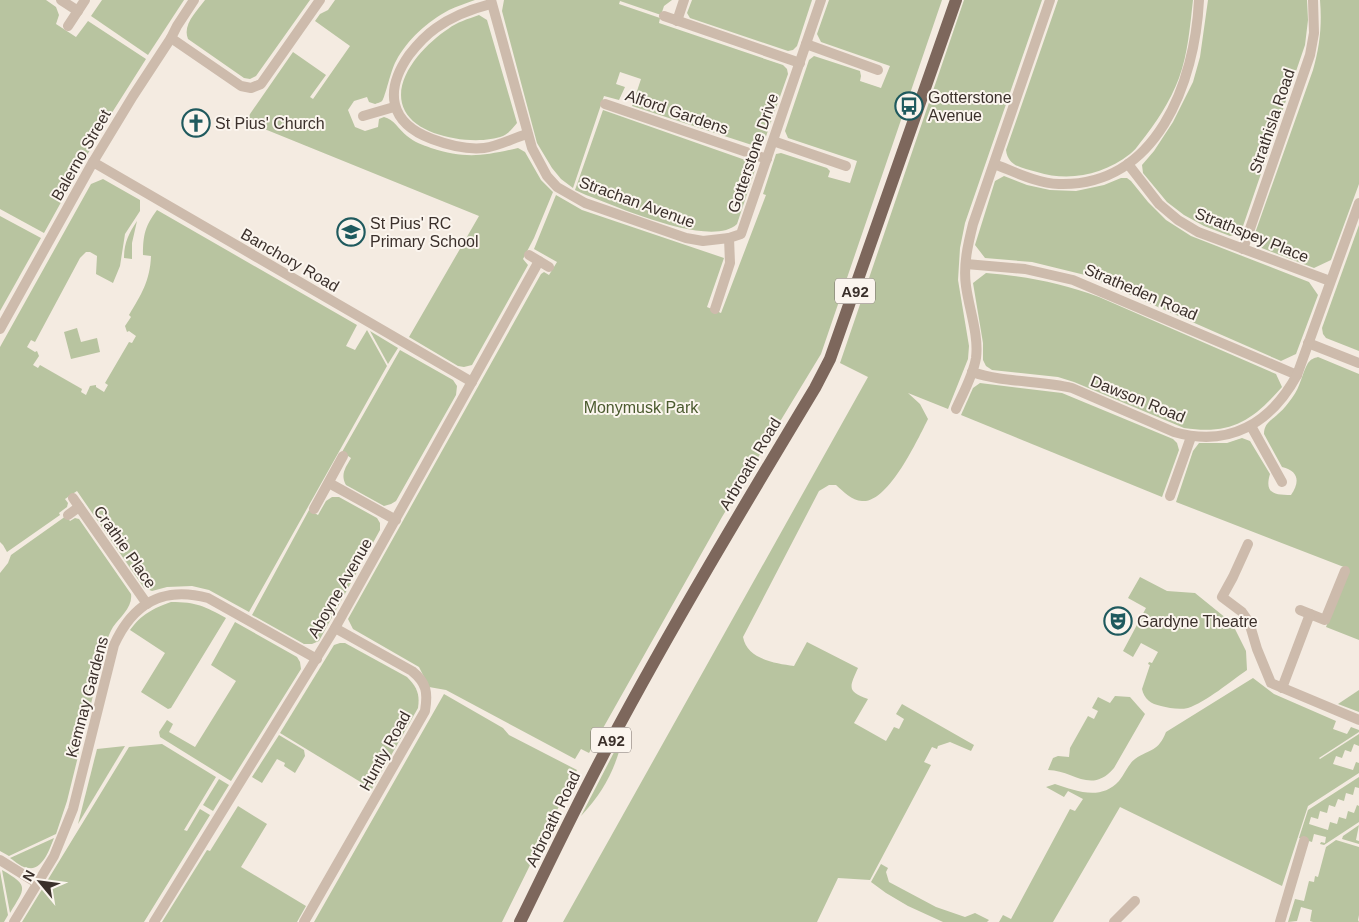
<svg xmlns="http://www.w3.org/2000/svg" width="1359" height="922" viewBox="0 0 1359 922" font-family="Arial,sans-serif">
<rect width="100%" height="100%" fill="#f4ebe1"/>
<g fill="#b8c4a0">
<polygon points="0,0 46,0 56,7 59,15 56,24 76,37 88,21 146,59 101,130 44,233 0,209"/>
<polygon points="102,0 184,0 148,55 91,16"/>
<path d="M205,0H310L256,76L250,79L244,78L188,39C182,25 197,11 205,0Z"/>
<path d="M335,0H475C467,3 457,6 449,10C428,21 407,40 396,61C391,69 385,98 382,101C381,102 375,104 375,104L369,102L367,97L354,101L348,110L355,127L365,131L378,127L379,119L384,117C394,119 399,130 407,136C414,142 423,145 431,148C465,159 484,156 518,148L525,152L541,180L553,192L534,238L523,259L528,265L472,365L464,367L458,366L409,337L479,216L247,122L250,114L293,52L326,75L310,97L313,99L350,46L315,21L320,14L328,10Z"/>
<polygon points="504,0 672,0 664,6 661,15 620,1 619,4 660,18 659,23 783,65 787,69 788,74 764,142 755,146 632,106 641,79 620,72 616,84 625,87 619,100 604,96 573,188 561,179 552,168 537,143 502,11"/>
<polygon points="692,0 812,0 797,46 793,50 788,51 690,18 687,13"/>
<polygon points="829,0 942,0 821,354 722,517 589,753 581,749 575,759 446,690 429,687 419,667 353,629 348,619 541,274 544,272 549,275 557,262 534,249 556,195 582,210 724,258 707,307 721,313 766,195 763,194 776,154 781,153 827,168 830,171 828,177 850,183 857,161 788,138 785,131 809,60 814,56 860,71 861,76 860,81 881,88 890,66 821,42 817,34"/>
<path d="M964,0H1042L965,223L960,248L958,280L969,346L968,359L948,409L908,393L920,404L928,419C918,439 888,504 862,501C852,501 843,491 836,485H829L819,491L743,637C747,659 774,663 794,666L807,642L858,668C849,688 847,691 868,699L854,723L886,741L894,727L899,729L904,719L896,714L902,704L974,745L971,751L950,742L938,746L937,749L932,747L924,762L931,765L870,880L838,878L817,922H563L868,377L840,363Z"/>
<path d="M1058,0H1193C1190,26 1188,53 1179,78C1170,102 1156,123 1140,143C1137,147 1134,151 1130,154C1103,175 1069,182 1037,172C1023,168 1008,167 1006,150Z"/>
<polygon points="1208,0 1307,0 1308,20 1305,45 1242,229 1237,234 1230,236 1204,226 1184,215 1167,202 1143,173 1142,165 1154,151 1173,122 1193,82 1200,57"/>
<path d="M1320,0H1359V184L1331,260L1314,268L1259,247L1254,236L1313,70C1320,46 1322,25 1320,0Z"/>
<path d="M479,15L487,20L517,123C513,128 509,133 503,136C477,146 419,138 405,111C389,81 425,44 448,29C457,22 468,19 479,15Z"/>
<path d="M603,110L751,162L755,166V170L737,224C711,249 616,206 586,195L575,190Z"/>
<polygon points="1004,176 1027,185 1050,190 1076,191 1104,185 1121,178 1127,178 1131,181 1148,202 1166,220 1191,236 1309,282 1318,295 1296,354 1281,361 1085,275 1032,262 985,258 975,245 995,181"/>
<path d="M103,179L140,200V211L125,234L120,266L113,283L96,274L97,256L90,252H86L80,258L35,342L31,340L27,347L35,352L37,351L39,356L33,365L38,368L40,365L82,389L81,392L86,395L90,386L96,385V387L104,392L108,385L105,383L129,342L132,343L136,336L129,331L127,332L125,326L131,317L129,315C141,295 150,281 151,256L143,255C143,235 145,226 157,210L357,325L346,346L355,350L367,330L387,366L249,612L209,590L192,586L167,587L152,591L144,588L77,491L65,499L68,503L67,507L59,513L60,515L7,552L3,545L0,542V347L91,184Z"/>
<polygon points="0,216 41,238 0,311"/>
<path d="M137,221L132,243V259L124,258C124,243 129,233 137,221Z"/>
<polygon points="1359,225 1359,351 1326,338 1323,334 1322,328"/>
<path d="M986,273C1025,276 1062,283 1099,297L1276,374L1282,387C1252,421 1231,435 1184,428L1074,382L1058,377L992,370L986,366L983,360V343L973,283Z"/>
<polygon points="77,328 81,342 97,338 100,352 71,359 64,332"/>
<polygon points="370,331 398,348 388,364"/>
<path d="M400,350L453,380L457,386L456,395L396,501L391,504L384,506L346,485C340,474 346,467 351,458L342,452Z"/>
<path d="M1318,357L1359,374V640L1326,627L1349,569L1176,502L1193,451L1199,443H1227L1242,438L1250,441L1270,474C1264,494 1275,495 1291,495C1300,482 1299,471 1282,467L1264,434C1264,423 1272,420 1279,413C1284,409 1288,403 1292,398C1301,386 1302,373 1308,363C1311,359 1314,358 1318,357Z"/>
<polygon points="980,383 1062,393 1173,439 1177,443 1179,450 1162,497 961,415 973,388"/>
<polygon points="332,497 339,497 377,518 380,523 380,530 319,641 312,644 304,644 252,615 309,510 318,515 326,501"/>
<path d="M66,516L70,521L75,518L79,519L131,594C133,607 120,617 113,627C110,632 108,637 106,643L67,801L56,834L9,856L0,851V573L8,563L11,555Z"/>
<path d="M1140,577L1167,591L1195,593L1232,623L1246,651L1247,670C1231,681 1206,702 1188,708C1179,710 1169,708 1161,706C1151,704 1144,699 1142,689L1150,665L1148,664L1149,662L1152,663L1158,652L1141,643L1133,657L1123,651L1146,608L1128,598Z"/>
<path d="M171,602C197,602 204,606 226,618L171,708L168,709L141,692L165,653L130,630C142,614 152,609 171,602Z"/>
<polygon points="235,622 297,657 300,662 301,669 231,781 160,737 159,732 167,720 173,724 169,732 195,747 236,681 211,665"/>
<path d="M340,643H345L407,677C417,687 420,694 418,708L372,789L280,733L334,645Z"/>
<path d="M1253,678L1274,694L1336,721L1333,729L1347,734L1351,727L1359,730V732L1319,758L1320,759L1359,734V746L1354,744L1351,752L1345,750L1342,758L1336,756L1333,764L1353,770L1356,762L1359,763V773L1308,806L1282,886L1120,807L1053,922H999L1003,915L1011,919L1070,809L1075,811L1083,799L1068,791L1064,797L1046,787L1055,784C1076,791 1101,801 1119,781C1125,774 1128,764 1135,759C1151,748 1158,752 1166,732Z"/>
<polygon points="1359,690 1359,712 1338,704"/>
<polygon points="444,694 503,728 509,735 577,770 502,922 314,922"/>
<path d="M1115,696L1130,697L1145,714L1114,768C1091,795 1073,770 1048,770L1053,758L1058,756L1069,757L1070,748L1088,716L1094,719L1098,711L1092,708L1098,697L1110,703Z"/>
<path d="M624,733C616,768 605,790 581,816Z"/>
<polygon points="279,735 304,750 305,756 295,773 284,766 285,763 277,759 262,783 252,777"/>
<polygon points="162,744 216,777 184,830 187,831 200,809 210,815 144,922 22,922 129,747"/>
<polygon points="125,746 78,824 97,749"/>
<polygon points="1359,777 1359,788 1355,787 1353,795 1346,793 1344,801 1338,799 1335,807 1329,805 1327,813 1320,811 1318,819 1311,817 1309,824 1328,830 1330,822 1337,824 1339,817 1346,819 1348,811 1354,813 1357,805 1359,806 1359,822 1324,845 1320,844 1321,842 1325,843 1326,837 1314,834 1312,842 1299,838 1308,810"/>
<polygon points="219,779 229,785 213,811 203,805"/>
<polygon points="238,806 267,824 241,867 306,906 297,922 162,922 207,850 210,851"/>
<polygon points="1359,825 1356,840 1359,841 1359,844 1342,839 1343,836"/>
<path d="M54,838C50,848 43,870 29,868C22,868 16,862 10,858Z"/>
<polygon points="1336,840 1359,847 1359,915 1358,920 1359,922 1313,922 1310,921 1312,910 1301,907 1297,921 1288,922 1295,899 1304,901 1309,881 1314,882 1315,876 1318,877 1326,847"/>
<polygon points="881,864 888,868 886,872 889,882 936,907 965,917 975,913 989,920 987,922 943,922 908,906 886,893 871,882"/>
<path d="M2,870C30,886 25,888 10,913Z"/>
<polygon points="0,871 8,915 4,922 0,922"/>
</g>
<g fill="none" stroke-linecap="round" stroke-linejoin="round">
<g stroke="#cdbbac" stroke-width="10">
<polyline points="61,0 78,11"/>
<polyline points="491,0 532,148 547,176 557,187 585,203 686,238 703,241 729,238"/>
<path d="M491,4C471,9 453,16 436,28C426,35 416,46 409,55C384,91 389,123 432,139C448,145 466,150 484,148C499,146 513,138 527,134"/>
<polyline points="664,16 800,63"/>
<polyline points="677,21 684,0"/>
<polyline points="68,26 85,0"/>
<polyline points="171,38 241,86 251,88 261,84 320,0"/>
<polyline points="806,44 878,70"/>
<polyline points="605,104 767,159"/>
<polyline points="363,116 394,107"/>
<polyline points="773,141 846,166"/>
<polyline points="93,162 472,382"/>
<path d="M994,164C1015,172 1037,183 1059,184C1157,187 1195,82 1199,0"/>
<polyline points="1128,164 1159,204 1178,220 1198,232 1330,281"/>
<polyline points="1243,249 1310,55 1314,33 1313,0"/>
<polyline points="529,255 549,267"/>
<polyline points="966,264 1025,269 1073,280 1297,375"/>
<polyline points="715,309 730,263 729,238 741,234 821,0"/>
<polyline points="0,329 93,162 133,96 171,38 177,26 194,0"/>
<polyline points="1308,343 1359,363"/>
<path d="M972,372C1004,383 1040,380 1072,388L1174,432C1229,448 1271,423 1297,375L1359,203"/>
<path d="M956,409C963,393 973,376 976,358C979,335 969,309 966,286C963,265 968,244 973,224L1050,0"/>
<polyline points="1251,426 1282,482"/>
<polyline points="329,483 396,520"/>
<polyline points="1170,496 1191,437"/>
<polyline points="73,498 147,604"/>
<polyline points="314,509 343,456"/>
<polyline points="68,515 79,507"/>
<polyline points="1248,544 1233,577 1222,597 1242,612 1249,622 1257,649 1271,683 1359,720"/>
<polyline points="1300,610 1325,620 1345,571"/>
<polyline points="1282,688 1310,614"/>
<polyline points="0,860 37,883"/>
<path d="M14,922L54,856L73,809L114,645C133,603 163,586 208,598L317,659"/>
<polyline points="154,922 335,628 539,261"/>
<path d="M304,922L425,711C428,693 427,683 412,671L335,628"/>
<polyline points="1114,922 1135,901"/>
<polyline points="1280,922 1304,841"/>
</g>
<path stroke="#7d675c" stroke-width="12" d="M520,922C549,863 577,804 608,746C673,624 744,506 815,388L830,359L956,0"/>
</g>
<defs>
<g id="bus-ring" transform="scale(1.4375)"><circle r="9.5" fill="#fbf5ee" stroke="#1f5a5e" stroke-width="1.5"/><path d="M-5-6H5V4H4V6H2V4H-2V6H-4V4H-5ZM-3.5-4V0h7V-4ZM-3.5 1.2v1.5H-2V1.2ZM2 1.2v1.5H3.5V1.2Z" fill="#1f5a5e"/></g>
<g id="church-ring" transform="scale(1.4375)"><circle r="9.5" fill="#fbf5ee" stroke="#1f5a5e" stroke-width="1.5"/><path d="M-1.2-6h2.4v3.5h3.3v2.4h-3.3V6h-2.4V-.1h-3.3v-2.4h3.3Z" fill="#1f5a5e"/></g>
<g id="school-ring" transform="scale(1.4375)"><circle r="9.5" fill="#fbf5ee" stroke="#1f5a5e" stroke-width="1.5"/><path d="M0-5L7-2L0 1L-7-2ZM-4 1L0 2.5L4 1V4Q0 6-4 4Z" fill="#1f5a5e"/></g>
<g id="theatre-ring" transform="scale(1.4375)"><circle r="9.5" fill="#fbf5ee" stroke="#1f5a5e" stroke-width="1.5"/><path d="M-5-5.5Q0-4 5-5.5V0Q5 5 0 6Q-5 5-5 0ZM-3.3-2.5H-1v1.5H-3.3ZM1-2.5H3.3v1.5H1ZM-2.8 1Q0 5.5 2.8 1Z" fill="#1f5a5e"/></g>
</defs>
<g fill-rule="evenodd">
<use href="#bus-ring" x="909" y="106"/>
<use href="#church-ring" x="196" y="123"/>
<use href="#school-ring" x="351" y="232"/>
<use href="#theatre-ring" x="1118" y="621"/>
</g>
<g text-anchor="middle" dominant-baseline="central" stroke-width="4" stroke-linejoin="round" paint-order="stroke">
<g fill="#fbf5ee" stroke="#756b66" stroke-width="1">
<rect x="835" y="278.5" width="40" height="25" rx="4"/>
<rect x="591" y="727.5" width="40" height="25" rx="4"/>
</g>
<g font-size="15" font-weight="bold" fill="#3b302b">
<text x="855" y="291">A92</text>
<text x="611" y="740">A92</text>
</g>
<g font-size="16" fill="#3b302b" stroke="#fbf5ee" text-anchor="start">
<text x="928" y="97">Gotterstone<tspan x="928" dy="18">Avenue</tspan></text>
<text x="215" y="123">St Pius' Church</text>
<text x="370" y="223">St Pius' RC<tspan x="370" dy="18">Primary School</tspan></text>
<text x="1137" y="621">Gardyne Theatre</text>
</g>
<g font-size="16" fill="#3b302b" stroke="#fbf5ee">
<text transform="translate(677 112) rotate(19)">Alford Gardens</text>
<text transform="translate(1272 121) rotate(-71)">Strathisla Road</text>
<text transform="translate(753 153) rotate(-71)">Gotterstone Drive</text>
<text transform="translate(81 155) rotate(-60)">Balerno Street</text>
<text transform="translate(637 202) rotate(20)">Strachan Avenue</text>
<text transform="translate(1252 235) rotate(22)">Strathspey Place</text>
<text transform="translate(290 260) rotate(30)">Banchory Road</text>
<text transform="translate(1141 292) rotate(23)">Stratheden Road</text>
<text transform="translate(1138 399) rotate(22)">Dawson Road</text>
<text transform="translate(750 464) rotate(-59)">Arbroath Road</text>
<text transform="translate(125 547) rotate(55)">Crathie Place</text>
<text transform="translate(340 588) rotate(-60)">Aboyne Avenue</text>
<text transform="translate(87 697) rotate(-75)">Kemnay Gardens</text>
<text transform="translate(385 751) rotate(-61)">Huntly Road</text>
<text transform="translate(553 819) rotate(-64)">Arbroath Road</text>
</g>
<g font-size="16" fill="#4a5a2e" stroke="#fbf5ee">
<text x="641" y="407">Monymusk Park</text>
</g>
</g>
<g transform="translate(40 882) rotate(299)" stroke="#fbf5ee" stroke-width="4" paint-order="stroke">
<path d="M0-4L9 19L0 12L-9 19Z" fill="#3b302b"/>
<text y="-8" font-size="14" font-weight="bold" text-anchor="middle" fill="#3b302b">N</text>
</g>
</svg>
